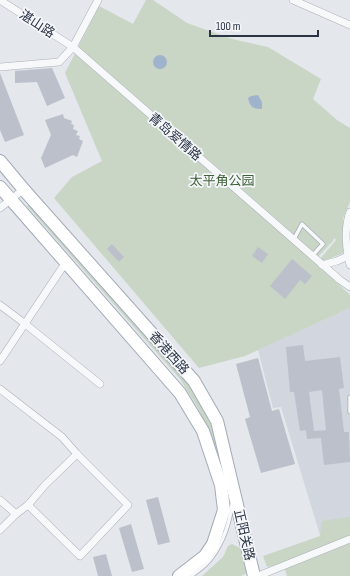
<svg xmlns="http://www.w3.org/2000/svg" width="350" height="576" viewBox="0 0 350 576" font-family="'Sofia Sans Condensed','Noto Sans SC',sans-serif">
<rect width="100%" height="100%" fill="#e4e7ec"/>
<polygon fill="#d2d6de" points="350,308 350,535 323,545 281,407 273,408 258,350"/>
<g fill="#c9d6c5">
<polygon points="146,0 153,0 187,23 232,39 268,47 321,79 313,99 337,120 350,128 350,202 343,218 343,253 324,261 320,259 336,240 334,238 333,241 314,261 350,295 350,308 245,356 199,368 54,198 72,177 102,161 65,73 99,6 133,24"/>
<polygon points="31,202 183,375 202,406 217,438 224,463 220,465 212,439 198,408 180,379 27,206"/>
<polygon points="350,517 350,576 287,576 283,563 267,567 263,556 320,536 322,521"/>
<polygon points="232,544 240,548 247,573 241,576 202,576 223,557 228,546"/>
</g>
<g fill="#9fb4cc">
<circle cx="160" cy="62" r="7"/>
<path d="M258,95L262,102V109C253,109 250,107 248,98L251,96Z"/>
</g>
<g fill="#bbc0ca" fill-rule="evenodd">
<polygon points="52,68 65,98 47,106 37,82 15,83 15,71"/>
<polygon points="0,73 24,135 5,142 0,130"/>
<polygon points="63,114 64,118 72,121 71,124 74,125 73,129 78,131 76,135 80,136 79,139 83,141 77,157 73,155 45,168 41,158 51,135 45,120"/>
<polygon points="112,244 124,257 119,262 107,249"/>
<polygon points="258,247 268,254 262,263 252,256"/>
<polygon points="292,259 312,276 305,284 300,280 285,299 270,286"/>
<path d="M303,345L305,361L340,357L344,388L339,389L344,432H349L350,462L324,465L321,438L307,439L306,430L300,431L294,392H290L286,347ZM322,390L326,430L314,431L309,392Z"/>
<polygon points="258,358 272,411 279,409 295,464 261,473 245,419 250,417 236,364"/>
<polygon points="158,497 170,542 158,545 146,500"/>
<polygon points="131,524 144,569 132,572 119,528"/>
<polygon points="106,554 112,576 98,576 93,557"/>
</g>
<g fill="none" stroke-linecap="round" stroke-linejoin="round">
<g stroke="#a9aeb7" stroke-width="5">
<g id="lane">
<polyline points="294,239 302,224 323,244 312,256"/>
<polyline points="350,397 350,412"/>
<path d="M191,576C196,572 203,568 208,562C222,546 229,526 232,505"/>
</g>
</g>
<g stroke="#a9aeb7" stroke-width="8">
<g id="street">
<polyline points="0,0 73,47 340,280 350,287"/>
<polyline points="293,0 350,25"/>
<polyline points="0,67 59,62 73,47 98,0"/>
<polyline points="0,208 24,189"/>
<path d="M350,212C344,227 346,249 350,265"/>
<polyline points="322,265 337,261 348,256"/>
<polyline points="0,305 24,323 100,384"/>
<polyline points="0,361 66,262"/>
<polyline points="0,389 62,437 77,454 128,505 80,556 28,505"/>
<polyline points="0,500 16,514"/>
<polyline points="0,530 16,514 28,505 45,485 77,454"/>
<polyline points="258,576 350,539"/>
</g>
</g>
<g stroke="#a3abb8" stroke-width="14">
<g id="primary">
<polyline points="0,161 25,191 194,381 217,421 254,576"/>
<polyline points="0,187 180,393 203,431 221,485 224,510 213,544 205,556 179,576"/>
</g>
</g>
<use href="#lane" stroke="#f7f8fa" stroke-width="3.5"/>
<use href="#street" stroke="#f7f8fa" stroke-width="7"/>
<use href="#primary" stroke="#fff" stroke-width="12"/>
</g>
<g text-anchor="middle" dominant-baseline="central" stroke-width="3.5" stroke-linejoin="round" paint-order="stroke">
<g font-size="13" fill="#2b3445" stroke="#f4f6f9">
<text transform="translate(37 24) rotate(33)">湛山路</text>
<text transform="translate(175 137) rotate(41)">青岛爱情路</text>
<text transform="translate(169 353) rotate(48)">香港西路</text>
<text transform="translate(244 535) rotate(77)">正阳关路</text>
</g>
<g font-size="13" fill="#3f6138" stroke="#f4f6f9">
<text x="222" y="181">太平角公园</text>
</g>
</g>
<path d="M210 30v6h108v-6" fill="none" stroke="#2b3445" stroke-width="2"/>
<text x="216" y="30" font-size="12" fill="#2b3445" stroke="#f4f6f9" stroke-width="3" paint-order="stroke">100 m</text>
</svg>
